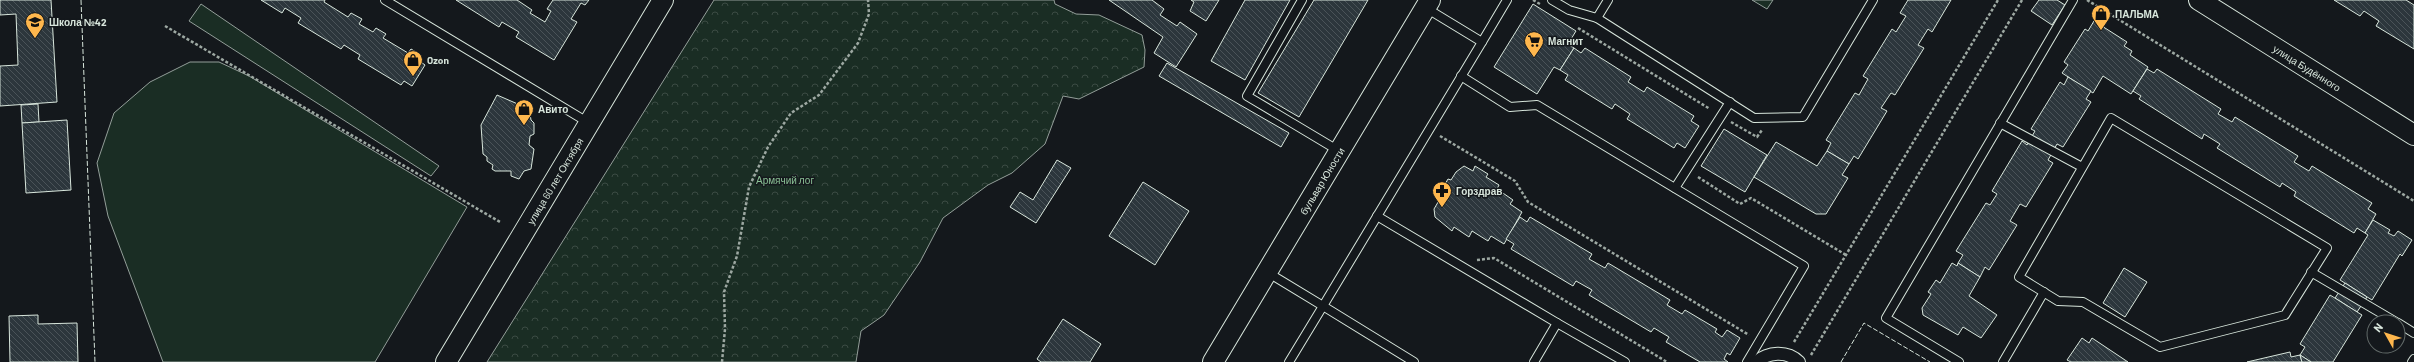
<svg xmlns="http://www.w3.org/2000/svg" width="2414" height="362" viewBox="0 0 2414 362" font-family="Barlow,sans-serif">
<defs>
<pattern id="forest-crowns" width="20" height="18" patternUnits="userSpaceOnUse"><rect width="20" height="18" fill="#1a2d24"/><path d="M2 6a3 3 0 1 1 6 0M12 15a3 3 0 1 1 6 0" fill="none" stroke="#3b4b43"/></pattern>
<pattern id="building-back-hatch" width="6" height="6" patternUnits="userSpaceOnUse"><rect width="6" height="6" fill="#2c363c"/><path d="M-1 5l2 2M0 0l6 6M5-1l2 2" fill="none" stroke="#4a5358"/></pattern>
</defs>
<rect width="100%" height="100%" fill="#14181c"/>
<polygon fill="url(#forest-crowns)" stroke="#939e99" points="714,0 1054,0 1055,4 1076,14 1099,15 1142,35 1145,50 1144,67 1079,99 1063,96 1045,144 1012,173 988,185 943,218 920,262 884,315 861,331 856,362 487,362"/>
<g fill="#1a2d24" stroke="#939e99">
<polygon points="1752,0 1773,0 1767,9"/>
<polygon points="201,4 439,166 431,176 189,21"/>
<polygon points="190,62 219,62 249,76 467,207 375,362 163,362 108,216 97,163 114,113 150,82"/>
</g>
<g fill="url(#building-back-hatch)" stroke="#d8e6dc">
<polygon points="0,0 51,0 57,102 0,106 0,66 18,65 16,14 0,15"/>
<polygon points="261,0 325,0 324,2 348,17 351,13 362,19 359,24 373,32 376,28 386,34 383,38 408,53 411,49 421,55 418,60 425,65 412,86 404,81 401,85 358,59 360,55 344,45 341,49 298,23 301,18 285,8 282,13"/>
<polygon points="456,0 517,0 532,10 530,13 545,22 551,11 547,9 553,0 589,0 585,5 581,3 571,19 577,22 554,60 516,37 519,32 502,22 499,27"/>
<polygon points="1109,0 1152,0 1164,9 1160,15 1177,26 1180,22 1197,34 1176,67 1154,53 1163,37"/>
<polygon points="1191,0 1219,0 1206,21 1190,11 1194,2"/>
<polygon points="1245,0 1290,0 1245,80 1211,61"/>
<polygon points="1314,0 1368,0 1299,117 1258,93"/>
<polygon points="1908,0 1951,0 1932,32 1928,29 1918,45 1924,48 1895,95 1891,93 1881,108 1887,111 1858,159 1854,156 1849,164 1827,151 1831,143 1826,140 1855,93 1859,95 1868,79 1863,76 1892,29 1896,32 1906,16 1900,13"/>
<polygon points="2039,0 2057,0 2065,5 2052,25 2031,11"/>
<polygon points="2334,0 2406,0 2414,5 2414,49 2376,26 2379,21 2364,11 2360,16"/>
<polygon points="1533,4 1576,31 1568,44 1574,48 1560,70 1554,67 1537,94 1494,67"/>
<polygon points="2094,21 2127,42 2124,46 2132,51 2130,55 2148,67 2131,94 2103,76 2093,93 2062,73 2068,65 2064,62 2085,29 2088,31"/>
<polygon points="1574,48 1581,53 1585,48 1631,77 1628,82 1644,92 1647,87 1694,116 1691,121 1699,126 1685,148 1677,143 1674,148 1627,119 1630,114 1615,104 1612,109 1565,80 1568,75 1560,70"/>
<polygon points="1167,63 1289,133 1281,147 1159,76"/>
<polygon points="2147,69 2154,73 2157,69 2221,109 2218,114 2232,122 2235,117 2298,156 2294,162 2309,171 2312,166 2372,203 2368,209 2376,214 2365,233 2357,228 2354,233 2294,196 2296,192 2282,183 2280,187 2217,148 2220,144 2204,134 2202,139 2139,99 2141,96 2133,91"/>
<polygon points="2068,77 2091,91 2086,99 2091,102 2063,147 2057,144 2048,160 2053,163 2026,207 2020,204 2010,221 2017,225 1989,270 1985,267 1980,277 1958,263 1963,255 1956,251 1986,203 1990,205 1997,194 1992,191 2022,141 2027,145 2035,131 2031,129 2060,82 2064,85"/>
<polygon points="497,95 520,105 530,114 531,120 534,123 534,134 530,136 529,145 534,149 531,169 524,171 519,179 511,176 511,171 495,171 492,169 493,165 487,161 487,157 483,154 481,125"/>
<polygon points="38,104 39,122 22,123 21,105"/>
<polygon points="67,120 71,190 26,193 22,123"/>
<polygon points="1724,129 1767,155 1745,192 1701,166"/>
<polygon points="1776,142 1817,166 1827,151 1849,164 1842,175 1848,178 1826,214 1816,214 1754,177"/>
<polygon points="1057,160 1071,168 1036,223 1010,207 1020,192 1033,200"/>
<polygon points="1464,166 1473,171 1475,166 1488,174 1486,177 1499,185 1497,189 1513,200 1510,204 1522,212 1504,244 1491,236 1488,241 1472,231 1469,237 1454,227 1452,231 1435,217 1434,209 1441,197 1438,196 1448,179 1451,180 1456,172"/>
<polygon points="1143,182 1189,211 1155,265 1109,236"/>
<polygon points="1520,217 1527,222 1530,217 1592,254 1589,259 1605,268 1608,263 1670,300 1667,305 1682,314 1685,310 1717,329 1715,332 1722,337 1727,330 1740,338 1730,355 1727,353 1724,359 1728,362 1700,362 1666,342 1669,337 1654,328 1651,332 1589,295 1592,290 1576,281 1573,286 1511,249 1514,244 1506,239"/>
<polygon points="2373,220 2390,230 2388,233 2394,236 2398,231 2412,240 2402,256 2400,254 2372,300 2340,280 2368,235 2365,233"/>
<polygon points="1952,263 1957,266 1958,263 1980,277 1969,296 1997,315 1981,338 1963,327 1958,335 1923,315 1922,308 1931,294 1928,292 1936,280 1940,283"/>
<polygon points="2124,268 2147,282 2125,317 2103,303"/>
<polygon points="2345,283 2367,297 2357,312 2335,298"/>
<polygon points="2330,295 2362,315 2333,362 2311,362 2300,355 2305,347 2300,344"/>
<polygon points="38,315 38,324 77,323 78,362 10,362 9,316"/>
<polygon points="1063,319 1101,344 1090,362 1041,362 1037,359"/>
<polygon points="2082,338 2089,343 2092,338 2128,362 2071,362 2067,360"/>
<polygon points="2290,352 2291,357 2300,355 2302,362 2247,362"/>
<polygon points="2300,355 2311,362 2302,362"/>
</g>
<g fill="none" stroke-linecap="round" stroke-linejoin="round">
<g stroke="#d8e6dc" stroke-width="10">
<g id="service">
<polyline points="385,0 589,123"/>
<polyline points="1302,0 1247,96 1339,151"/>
<polyline points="1552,0 1569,10 1597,18 1754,118 1803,117 1873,0"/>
<polyline points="1426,8 1482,42 1507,0"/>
<polyline points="1597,18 1608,0"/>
<polyline points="1461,76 1510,107 1537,105 1804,266 1747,362"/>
<polygon points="2111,118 2327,248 2285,315 2160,347 2083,302 2058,301 2019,277"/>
<polyline points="2000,123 2082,167"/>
<polyline points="1675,188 1730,102"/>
<polyline points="1377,216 1557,323"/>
<polyline points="1267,272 1323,306 1482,42"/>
<polyline points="2311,272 2396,322"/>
<polyline points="2398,323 2414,333"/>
<polyline points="1289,362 1323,306 1414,362"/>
<polyline points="1534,362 1557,323 1625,362"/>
<polyline points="1959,362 1886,318 2073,0"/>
<polyline points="2003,362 2044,292"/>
<polyline points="2412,362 2414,359"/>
</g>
</g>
<g stroke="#d8e6dc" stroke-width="14">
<path id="pedestrian" d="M1756,362C1768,352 1787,350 1799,362"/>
</g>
<g stroke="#d8e6dc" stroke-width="22">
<g id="tertiary">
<polyline points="2199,0 2414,135"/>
<polyline points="446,362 663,0"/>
<polyline points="1213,362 1430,0"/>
</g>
</g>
<g stroke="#9da8a2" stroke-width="2.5" stroke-dasharray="3 2" stroke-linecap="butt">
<polyline points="1533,0 1540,4"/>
<polyline points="2087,0 2414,201"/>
<polyline points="165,26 500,222"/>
<polyline points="1578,28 1710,109"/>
<polyline points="1731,122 1757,137 1762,130"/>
<polyline points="1440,136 1515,181 1528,202 1749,335"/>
<polyline points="1698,177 1740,204 1751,198 1846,255"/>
<polyline points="1477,260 1494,258 1667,362"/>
<polyline points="1794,342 1998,0"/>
<polyline points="1811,355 2022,0"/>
<polyline points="722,362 725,329 724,292 737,256 749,187 768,147 791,113 819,95 858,43 869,14 868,0"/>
</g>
<use href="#service" stroke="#14181c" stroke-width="8"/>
<use href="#pedestrian" stroke="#14181c" stroke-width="12"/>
<use href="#tertiary" stroke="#14181c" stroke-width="20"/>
<g stroke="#d8e6dc" stroke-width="1" stroke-dasharray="5 2" stroke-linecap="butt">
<polyline points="81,0 95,362"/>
<polyline points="1841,362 1864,323 1930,362"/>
</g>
</g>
<defs>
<g id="shop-pin" transform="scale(1)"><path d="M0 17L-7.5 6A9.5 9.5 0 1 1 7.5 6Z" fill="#ffb74d" stroke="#14181c"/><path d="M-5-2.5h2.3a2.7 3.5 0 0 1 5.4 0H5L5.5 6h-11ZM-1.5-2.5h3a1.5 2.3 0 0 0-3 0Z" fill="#111"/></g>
<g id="school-pin" transform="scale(1)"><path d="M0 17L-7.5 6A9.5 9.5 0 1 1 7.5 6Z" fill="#ffb74d" stroke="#14181c"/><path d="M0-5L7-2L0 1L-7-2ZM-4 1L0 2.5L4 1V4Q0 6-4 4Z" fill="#111"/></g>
<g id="supermarket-pin" transform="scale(1)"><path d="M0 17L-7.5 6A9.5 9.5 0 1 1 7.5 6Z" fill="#ffb74d" stroke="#14181c"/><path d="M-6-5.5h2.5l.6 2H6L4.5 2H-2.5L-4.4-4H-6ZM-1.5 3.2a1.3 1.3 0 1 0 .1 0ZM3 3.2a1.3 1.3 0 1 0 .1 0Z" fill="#111"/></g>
<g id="pharmacy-pin" transform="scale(1)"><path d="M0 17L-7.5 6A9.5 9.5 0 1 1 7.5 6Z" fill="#ffb74d" stroke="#14181c"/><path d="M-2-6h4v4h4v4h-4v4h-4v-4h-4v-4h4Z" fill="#111"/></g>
</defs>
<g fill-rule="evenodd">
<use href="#shop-pin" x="2101" y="14"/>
<use href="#school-pin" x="35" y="22"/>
<use href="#supermarket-pin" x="1534" y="41"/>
<use href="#shop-pin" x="413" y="60"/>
<use href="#shop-pin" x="524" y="109"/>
<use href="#pharmacy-pin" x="1442" y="191"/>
</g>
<g text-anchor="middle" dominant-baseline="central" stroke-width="3" stroke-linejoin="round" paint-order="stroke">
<g font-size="10" font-weight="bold" fill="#d8e6dc" stroke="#14181c" text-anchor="start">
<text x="2115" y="14">ПАЛЬМА</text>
<text x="49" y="22">Школа №42</text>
<text x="1548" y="41">Магнит</text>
<text x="427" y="60">Ozon</text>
<text x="538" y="109">Авито</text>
<text x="1456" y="191">Горздрав</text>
</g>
<g font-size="10" fill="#d8e6dc" stroke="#14181c">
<text transform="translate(2307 68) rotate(32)">улица Будённого</text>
<text transform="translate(555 181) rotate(-59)">улица 60 лет Октября</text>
<text transform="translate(1322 181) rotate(-59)">бульвар Юности</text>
</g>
<g font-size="10" fill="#8ac095" stroke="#14181c">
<text x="785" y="180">Армячий лог</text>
</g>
</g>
<g transform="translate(2386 334) rotate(309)"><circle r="19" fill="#14181c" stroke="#626a69"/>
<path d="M0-3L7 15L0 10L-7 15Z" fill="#ffb74d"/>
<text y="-6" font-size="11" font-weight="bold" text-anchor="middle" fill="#d8e6dc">N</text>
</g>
</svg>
